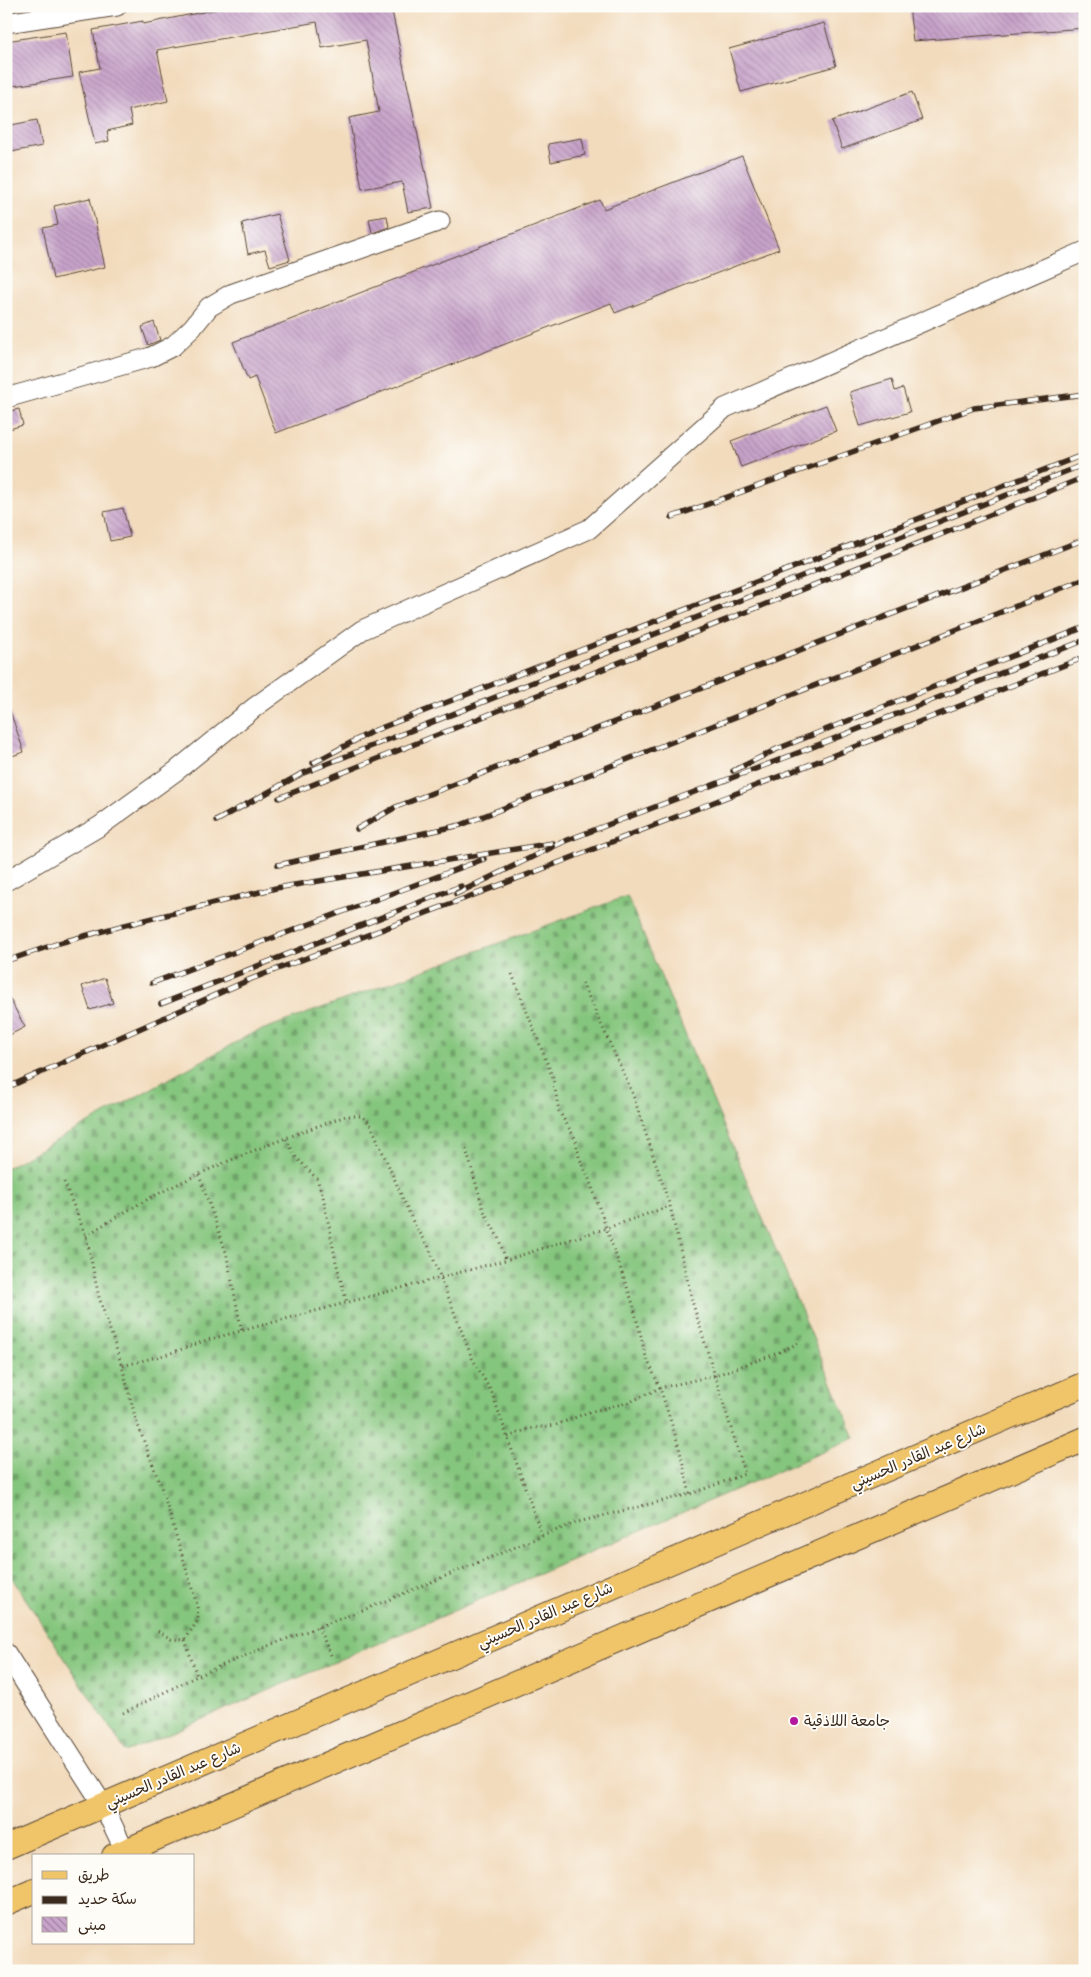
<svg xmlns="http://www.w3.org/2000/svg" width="1091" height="1977" viewBox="0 0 1091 1977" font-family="Sriracha,'Playpen Sans Arabic',sans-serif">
<defs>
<pattern id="cemetery-stones" width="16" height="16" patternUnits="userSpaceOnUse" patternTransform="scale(1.25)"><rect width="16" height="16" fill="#85c67e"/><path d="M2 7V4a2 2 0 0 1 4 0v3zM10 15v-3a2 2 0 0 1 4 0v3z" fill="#6ea167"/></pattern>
<pattern id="building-back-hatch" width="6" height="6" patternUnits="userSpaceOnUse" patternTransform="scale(1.25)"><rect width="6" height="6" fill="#c7a2ca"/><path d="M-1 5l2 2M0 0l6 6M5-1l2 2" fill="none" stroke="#a384a3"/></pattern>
</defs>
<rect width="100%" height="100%" fill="#fdfcf7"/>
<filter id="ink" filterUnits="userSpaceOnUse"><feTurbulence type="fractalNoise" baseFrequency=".02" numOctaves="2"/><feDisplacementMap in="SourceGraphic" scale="10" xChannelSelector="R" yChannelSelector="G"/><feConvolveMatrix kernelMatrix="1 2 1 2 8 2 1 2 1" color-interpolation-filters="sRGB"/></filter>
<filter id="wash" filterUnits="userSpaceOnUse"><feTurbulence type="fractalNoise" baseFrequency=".0096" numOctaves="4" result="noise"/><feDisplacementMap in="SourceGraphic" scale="20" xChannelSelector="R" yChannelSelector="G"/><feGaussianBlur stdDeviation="1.12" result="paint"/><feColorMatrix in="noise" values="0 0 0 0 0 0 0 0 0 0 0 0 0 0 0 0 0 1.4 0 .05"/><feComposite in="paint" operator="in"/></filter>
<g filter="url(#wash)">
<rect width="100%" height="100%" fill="#f2dbbd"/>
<polygon fill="url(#cemetery-stones)" stroke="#60784e" points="627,896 855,1438 126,1752 6,1569 6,1168 251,1034"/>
<g id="blocks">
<g fill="url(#building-back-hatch)">
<polygon points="233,6 391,6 433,208 408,212 402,182 362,189 349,118 379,112 366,40 322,48 317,22 157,50 168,101 129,110 132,125 107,131 109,141 95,144 79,72 100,68 93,30 143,21 143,24"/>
<polygon points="909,6 1085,6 1085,28 913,41"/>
<polygon points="824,23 836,66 741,92 729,49"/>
<polygon points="66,32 73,77 6,87 6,41"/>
<polygon points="912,92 922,120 842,149 832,121"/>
<polygon points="37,120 42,146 6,153 6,126"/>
<polygon points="582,138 585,155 551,162 548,144"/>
<polygon points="742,156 779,249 615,313 611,303 276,433 255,377 248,380 233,342 600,200 604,209"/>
<polygon points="90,198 105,267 53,279 43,228 58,225 54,206"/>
<polygon points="277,214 290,260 270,266 265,250 248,254 242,223"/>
<polygon points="387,216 389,227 372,233 369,219"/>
<polygon points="154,322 160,340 148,345 142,327"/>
<polygon points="892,379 895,391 903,388 910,412 860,426 850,392"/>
<polygon points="826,405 836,431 741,467 731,441"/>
<polygon points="19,409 23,425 6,430 6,412"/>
<polygon points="123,508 130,537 110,541 104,512"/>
<polygon points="6,708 9,708 24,752 6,758"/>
<polygon points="105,978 113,1003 90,1010 82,986"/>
<polygon points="6,992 25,1027 6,1037"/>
</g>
</g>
</g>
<g filter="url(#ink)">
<use href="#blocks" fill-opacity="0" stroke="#564536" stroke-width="1"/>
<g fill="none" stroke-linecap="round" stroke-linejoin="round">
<g stroke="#564536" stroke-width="21">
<g id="minor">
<polyline points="6,23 117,6"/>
<polyline points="6,398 151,357 173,346 192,328 209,307 231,294 440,221"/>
<polyline points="6,881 100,826 176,771 255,707 362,630 589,529 725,408 1085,251"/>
<polyline points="6,1653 103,1805 125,1851"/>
</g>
</g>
<g stroke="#564536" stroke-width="26">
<g id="major">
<polyline points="6,1847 1085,1384"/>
<polyline points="114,1856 1085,1439"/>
<polyline points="6,1903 34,1891"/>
</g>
</g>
<g stroke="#564536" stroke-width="3" stroke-dasharray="1 4" stroke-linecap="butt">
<polyline points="512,974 553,1078 559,1111 576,1140 579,1157 589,1179 633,1304 646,1357 660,1388 679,1447 690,1494"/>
<polyline points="286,1139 296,1157 317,1179 323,1196 336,1262 347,1303"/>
<polyline points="466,1149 484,1211 498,1237 506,1260"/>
<polyline points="199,1175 226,1252 242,1332"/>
<polyline points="64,1182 86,1236 99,1297 122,1366"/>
<path d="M86,1236C166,1183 256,1148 346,1116H361L370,1123L414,1224L428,1245L472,1358L492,1393L542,1536"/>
<polyline points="508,1437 528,1429 556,1425 589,1412 630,1402 660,1388 716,1375 773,1355 801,1342"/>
<polyline points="318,1627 331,1655"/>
<polyline points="158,1631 171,1639 185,1640 198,1620 197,1605 163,1492 136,1420 122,1366 168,1354 207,1340 506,1260 607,1228 670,1206"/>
<polyline points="185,1640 197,1676"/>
<polyline points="123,1713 197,1676 268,1646 371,1607 542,1536 578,1522 690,1494 745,1474 693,1304 670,1206 632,1092 581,980"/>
</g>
<use href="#minor" stroke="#fff" stroke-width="19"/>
<use href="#major" stroke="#f0c469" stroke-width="24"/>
<g stroke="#3b2a1e" stroke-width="5.5">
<g id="rail">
<polyline points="672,517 974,408 1085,394"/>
<polyline points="313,763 373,731 1085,454"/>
<polyline points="733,771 777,749 1085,627"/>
<polyline points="279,798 1085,477"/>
<polyline points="216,821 301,774 1085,464"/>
<polyline points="357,829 396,807 1085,539"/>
<polyline points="278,865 461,825 1085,579"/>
<polyline points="456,894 565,841 800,752 1085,640"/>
<polyline points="6,961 59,943 121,926 276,888 553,843"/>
<polyline points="152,983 484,859"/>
<polyline points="161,1004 461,886"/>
<polyline points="6,1088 251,979 545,868 1085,657"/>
</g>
</g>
<use href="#rail" stroke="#fdfcf7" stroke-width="4" stroke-dasharray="11" stroke-linecap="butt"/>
</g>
</g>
<circle fill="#b5179e" stroke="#fdfcf7" stroke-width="2" cx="794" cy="1721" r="5"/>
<g text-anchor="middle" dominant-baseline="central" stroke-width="4" stroke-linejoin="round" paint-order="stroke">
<g font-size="15" fill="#3b2a1e" stroke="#fdfcf7">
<text transform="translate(918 1456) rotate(-23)">شارع عبد القادر الحسيني</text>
<text transform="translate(545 1615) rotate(-23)">شارع عبد القادر الحسيني</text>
<text transform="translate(173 1775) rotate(-23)">شارع عبد القادر الحسيني</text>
</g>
<g font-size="15" fill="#3b2a1e" stroke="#fdfcf7" text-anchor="start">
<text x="804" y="1721">جامعة اللاذقية</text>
</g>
</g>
<rect width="1091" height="1977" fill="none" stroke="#fdfcf7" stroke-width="25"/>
<rect x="32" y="1854" width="162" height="90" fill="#fdfcf7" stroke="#afa8a0"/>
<rect x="42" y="1871" width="25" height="8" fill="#f0c469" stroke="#afa8a0"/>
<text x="78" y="1880" font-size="15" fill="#3b2a1e">طريق</text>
<rect x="42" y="1896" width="25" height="8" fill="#3b2a1e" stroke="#afa8a0"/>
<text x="78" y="1904" font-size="15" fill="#3b2a1e">سكة حديد</text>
<rect x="42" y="1917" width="25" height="15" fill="url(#building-back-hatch)" stroke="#afa8a0"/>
<text x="78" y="1930" font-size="15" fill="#3b2a1e">مبنى</text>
</svg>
